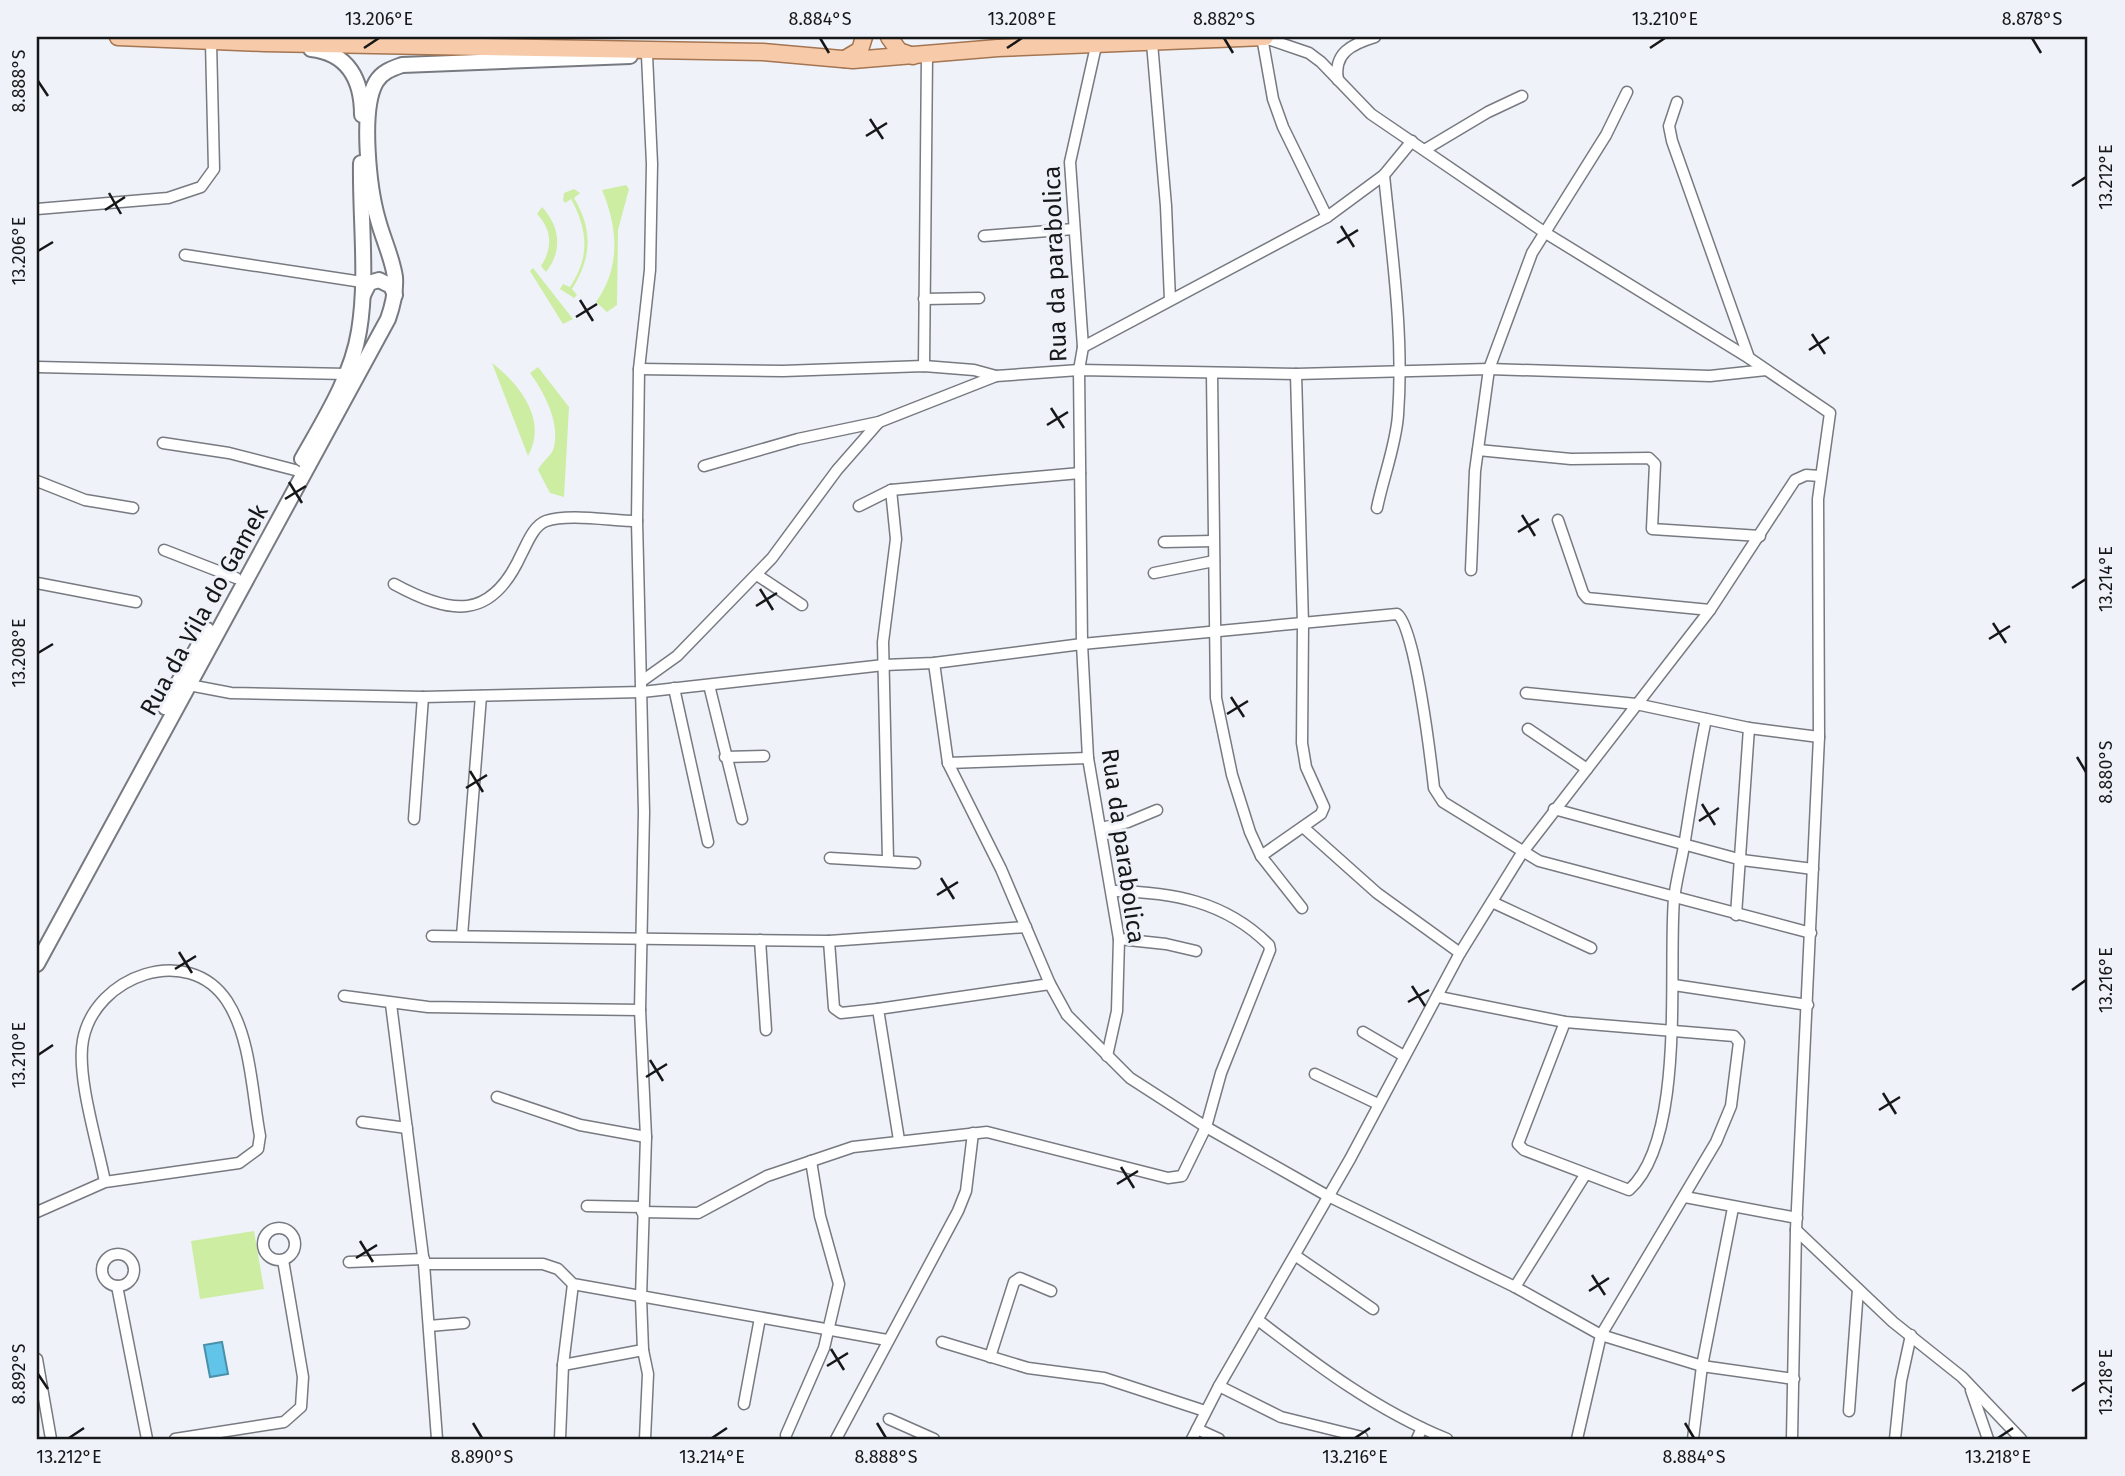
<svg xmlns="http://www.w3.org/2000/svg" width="2125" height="1476" viewBox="0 0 2125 1476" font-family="'Fira Sans',sans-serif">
<rect width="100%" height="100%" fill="#eff3f9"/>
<g fill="#cdeda2">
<path d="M626,185L629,189L618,230L617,305L607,312L596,302C621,267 618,228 602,190Z"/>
<path d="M574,189L580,193L574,198C593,230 592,257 572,289L577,295L574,298L560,289L563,284L570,287C590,257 588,230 571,199L565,203L563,200L564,193Z"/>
<path d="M542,207C560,226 563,251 546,272L541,266C553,247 552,230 537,214Z"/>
<polygon points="533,268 573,319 563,324 530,271"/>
<path d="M492,363C520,384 548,421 528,456Z"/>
<path d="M538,367L569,407L564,497L550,493L538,470C542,461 552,456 554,447C560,422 544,392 530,373Z"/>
<polygon points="254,1231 264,1289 200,1299 191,1241"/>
</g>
<polygon fill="#62c4e9" stroke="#4b90ab" stroke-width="2" points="222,1342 228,1374 210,1377 204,1345"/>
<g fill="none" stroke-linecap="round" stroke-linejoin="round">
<g stroke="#777a80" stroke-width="13">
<g id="minor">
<polyline points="1152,43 1166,206 1170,300"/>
<polyline points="1096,46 1070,162 1083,347 1079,370 1082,644 1088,758 1119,939 1117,1011 1107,1056"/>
<path d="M1338,80C1333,53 1352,44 1375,37"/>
<polyline points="1677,102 1669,126 1672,141 1749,358"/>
<polyline points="1426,149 1488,112 1522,96"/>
<polyline points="37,209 168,198 201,187 214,169 211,42"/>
<polyline points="1327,217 1283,127 1273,99 1262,37 1309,53 1321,62 1371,114 1544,232 1749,358 1830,413 1818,499 1819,737 1796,1230 1792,1439"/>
<polyline points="984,236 1074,229"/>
<polyline points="185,255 362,282"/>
<polyline points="924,299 979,298"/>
<polyline points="1083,347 1327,217 1384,175 1412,141"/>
<polyline points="924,366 927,55"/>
<polyline points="37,367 346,374"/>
<polyline points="639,369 783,371 924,366 974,370 996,376 1079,370 1296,374 1489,369 1710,376 1766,370"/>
<polyline points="1212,373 1216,698 1232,775 1250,832 1261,856 1302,908"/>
<polyline points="163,443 229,453 295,470"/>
<polyline points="1478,450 1571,459 1649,458 1655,464 1652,529 1760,536"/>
<polyline points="704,466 798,439 879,422 996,376"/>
<polyline points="37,481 85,500 133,508"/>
<polyline points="859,506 891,490 1080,473"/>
<path d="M1377,508C1383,478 1396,445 1398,415C1404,335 1392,255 1384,175"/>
<polyline points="1558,520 1583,593 1587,598 1710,610"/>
<polyline points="1164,542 1213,541"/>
<polyline points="164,550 236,578"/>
<polyline points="1471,570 1475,471 1489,369 1532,253 1606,135 1627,92"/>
<polyline points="1154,573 1214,561"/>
<polyline points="757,575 802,605"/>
<polyline points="37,583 136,602"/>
<path d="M394,584C451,615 491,621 521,555C527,544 533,526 546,521C568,513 613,521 637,521"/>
<polyline points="934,663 948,763 1001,869 1050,984 1067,1015 1130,1078 1206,1127 1326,1195 1515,1287 1601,1335 1702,1366 1794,1379"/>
<polyline points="642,681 677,656 772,558 837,470 879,422"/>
<path d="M189,685L231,693L423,697L642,692L884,665L934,663L1082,644L1397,614C1415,625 1431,761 1434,788L1443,802L1539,861L1811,933"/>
<polyline points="709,685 742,819"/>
<polyline points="674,688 708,842"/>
<polyline points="1526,693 1636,704 1749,728 1819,737"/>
<polyline points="1528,729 1587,769"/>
<polyline points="725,757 764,756"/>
<polyline points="948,763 1088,758"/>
<polyline points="1554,809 1742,860 1813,869"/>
<polyline points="414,819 423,697"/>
<polyline points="1303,827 1377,893 1460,953"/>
<polyline points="1101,828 1128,822 1157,810"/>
<polyline points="1261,856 1321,814 1324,807 1306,767 1302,743 1303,624 1296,374"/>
<polyline points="830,858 915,863"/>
<polyline points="888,860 883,642 896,539 891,490"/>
<polyline points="1492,902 1591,948"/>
<polyline points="1736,915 1749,728"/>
<polyline points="432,936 829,941 1026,927"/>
<polyline points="462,936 481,696"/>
<polyline points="1119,939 1166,944 1196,951"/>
<polyline points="760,940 766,1030"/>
<polyline points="829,941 834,1008 841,1013 878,1009"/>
<polyline points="1674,985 1808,1005"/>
<polyline points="344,996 428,1007 640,1010"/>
<polyline points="1439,997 1565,1022 1734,1036 1739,1042 1731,1106 1716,1142 1601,1335 1577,1439"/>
<polyline points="391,1004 424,1264 437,1439"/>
<path d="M1565,1022L1518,1144L1524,1150L1629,1190C1686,1139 1668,970 1674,899C1676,881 1681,863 1684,846C1691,804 1697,761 1706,719"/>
<polyline points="1363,1032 1404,1056"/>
<polyline points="1315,1074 1378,1104"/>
<polyline points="497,1097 580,1125 646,1137"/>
<polyline points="362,1122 407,1128"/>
<polyline points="899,1140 878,1009 1050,984"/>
<polyline points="1685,1197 1797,1218"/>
<polyline points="587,1206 642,1207"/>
<path d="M37,1212L105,1182L239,1163L258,1149L260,1136C252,1093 251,1038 227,1001C188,942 95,976 83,1040C76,1076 98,1145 105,1182"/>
<path d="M642,1212L698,1213L767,1176L853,1147L987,1132L1168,1178L1182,1176L1206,1127L1221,1073L1270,950L1269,945C1225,901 1172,892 1113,891"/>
<circle cx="279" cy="1244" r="16"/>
<polyline points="1796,1230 1893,1322 1962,1377 2021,1439"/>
<circle cx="118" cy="1270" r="16"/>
<polyline points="1296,1256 1373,1309"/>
<polyline points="349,1262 424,1259"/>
<polyline points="424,1264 543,1264 558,1269 573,1284 887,1340"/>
<polyline points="117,1286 147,1439"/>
<polyline points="1515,1287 1585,1175"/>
<path d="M1258,1320C1318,1366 1376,1410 1447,1439"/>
<polyline points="429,1326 464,1323"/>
<polyline points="942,1342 1028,1368 1104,1378 1205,1411"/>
<polyline points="990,1357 1014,1282 1020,1278 1051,1291"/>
<polyline points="37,1359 51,1439"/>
<polyline points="563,1365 643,1350"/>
<polyline points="1219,1386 1281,1417 1362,1437"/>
<polyline points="1971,1390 1988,1439"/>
<polyline points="744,1404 760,1318"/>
<polyline points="1849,1411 1858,1289"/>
<polyline points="889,1419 934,1439"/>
<polyline points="1197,1429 1219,1439"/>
<polyline points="786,1435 824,1348 839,1284 820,1216 811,1161"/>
<polyline points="175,1439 284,1422 301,1407 303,1377 283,1260"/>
<polyline points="560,1439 563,1365 573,1284"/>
<polyline points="645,1439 648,1374 643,1350 641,1298 646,1137 640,1010 644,812 637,521 639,369 650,270 652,164 647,55"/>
<polyline points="836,1439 958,1211 966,1191 973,1133"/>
<polyline points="1192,1439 1219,1386 1350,1159 1460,953 1522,853 1710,610 1795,480 1806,475 1820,476"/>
<polyline points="1417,1439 1422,1428"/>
<polyline points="1693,1439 1702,1366 1733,1208"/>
<polyline points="1895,1439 1901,1381 1911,1335"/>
</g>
</g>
<g stroke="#777a80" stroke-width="18">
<g id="secondary">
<path d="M311,49C348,53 362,79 362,115"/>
<polyline points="363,295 369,283 379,280 391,286 395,295"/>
<path d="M302,459C324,420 352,376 359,331C368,277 360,218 361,163"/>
<polyline points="165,707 207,630"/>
<path d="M37,964L388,319C393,305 396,291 395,277C392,257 383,239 378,220C369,189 360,110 376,82C382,72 391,69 402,65L630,56"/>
</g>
</g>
<g stroke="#a47552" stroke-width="19">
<g id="primary">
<polyline points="118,37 264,43 763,52 853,60 998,48 1265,37"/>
<polyline points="889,37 899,51 913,56"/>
<polyline points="845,59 860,50 864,37"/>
</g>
</g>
<use href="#minor" stroke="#fff" stroke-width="10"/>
<use href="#secondary" stroke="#fff" stroke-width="14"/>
<use href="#primary" stroke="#f7cbaa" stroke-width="16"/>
</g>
<path fill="none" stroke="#151719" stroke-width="2.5" d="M820,38L829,53M1224,38L1233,53M2032,38L2041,53M364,48L379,38M1007,48L1022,38M1650,48L1665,38M38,81L48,96M870,119L883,139M866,136L887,123M2072,186L2086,177M109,193L121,214M105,210L125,197M1341,226L1354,247M1337,243L1358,230M38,251L53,242M580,300L593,321M576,317L597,304M1812,334L1825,354M1809,350L1829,337M1051,408L1064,428M1047,425L1068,412M289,482L302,503M285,499L306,486M1522,515L1535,536M1518,532L1539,519M2072,588L2086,579M760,589L773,610M756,606L777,593M1993,623L2006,643M1989,639L2010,626M38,653L53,644M1231,697L1244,717M1227,714L1248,701M2077,757L2086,772M470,771L483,792M466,788L487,775M1702,804L1715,825M1699,821L1719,808M941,878L954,899M937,895L958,882M179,952L192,973M175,969L196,956M1412,986L1425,1006M2072,990L2086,980M1408,1002L1429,990M38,1055L53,1045M650,1060L663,1081M646,1077L667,1064M1883,1093L1896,1114M1879,1110L1900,1097M1121,1167L1134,1188M1117,1184L1138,1171M360,1241L373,1262M356,1258L377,1245M1592,1275L1605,1295M1589,1291L1609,1278M831,1349L844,1370M827,1366L848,1353M38,1374L48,1389M2072,1391L2086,1382M473,1423L482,1438M877,1423L886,1438M1685,1423L1694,1438M69,1438L84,1428M712,1438L727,1428M1355,1438L1370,1428M1998,1438L2013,1428"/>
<g text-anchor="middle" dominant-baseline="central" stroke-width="6" stroke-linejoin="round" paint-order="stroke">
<g font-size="24" fill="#151719" stroke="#eff3f9">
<text transform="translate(1055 264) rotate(-92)">Rua da parabolica</text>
<text transform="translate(204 610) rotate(-61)">Rua da Vila do Gamek</text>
<text transform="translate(1123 846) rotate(82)">Rua da parabolica</text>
</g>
</g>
<rect width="2125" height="1476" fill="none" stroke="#eff3f9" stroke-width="77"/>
<rect x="38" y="38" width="2048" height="1400" fill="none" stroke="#151719" stroke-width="2.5"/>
<g font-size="18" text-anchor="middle" fill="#151719">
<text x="379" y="25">13.206°E</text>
<text x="820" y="25">8.884°S</text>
<text x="1022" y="25">13.208°E</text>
<text x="1224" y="25">8.882°S</text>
<text x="1665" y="25">13.210°E</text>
<text x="2032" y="25">8.878°S</text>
<text transform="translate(19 81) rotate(-90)" y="6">8.888°S</text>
<text transform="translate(2106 177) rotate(-90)" y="6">13.212°E</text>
<text transform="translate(19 251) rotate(-90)" y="6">13.206°E</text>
<text transform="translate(2106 579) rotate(-90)" y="6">13.214°E</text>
<text transform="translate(19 653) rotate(-90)" y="6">13.208°E</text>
<text transform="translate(2106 772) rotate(-90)" y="6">8.880°S</text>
<text transform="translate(2106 980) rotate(-90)" y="6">13.216°E</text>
<text transform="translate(19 1055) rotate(-90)" y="6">13.210°E</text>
<text transform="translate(19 1374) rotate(-90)" y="6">8.892°S</text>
<text transform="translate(2106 1382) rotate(-90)" y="6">13.218°E</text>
<text x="69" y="1463">13.212°E</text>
<text x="482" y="1463">8.890°S</text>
<text x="712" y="1463">13.214°E</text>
<text x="886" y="1463">8.888°S</text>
<text x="1355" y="1463">13.216°E</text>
<text x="1694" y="1463">8.884°S</text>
<text x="1998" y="1463">13.218°E</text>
</g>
</svg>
